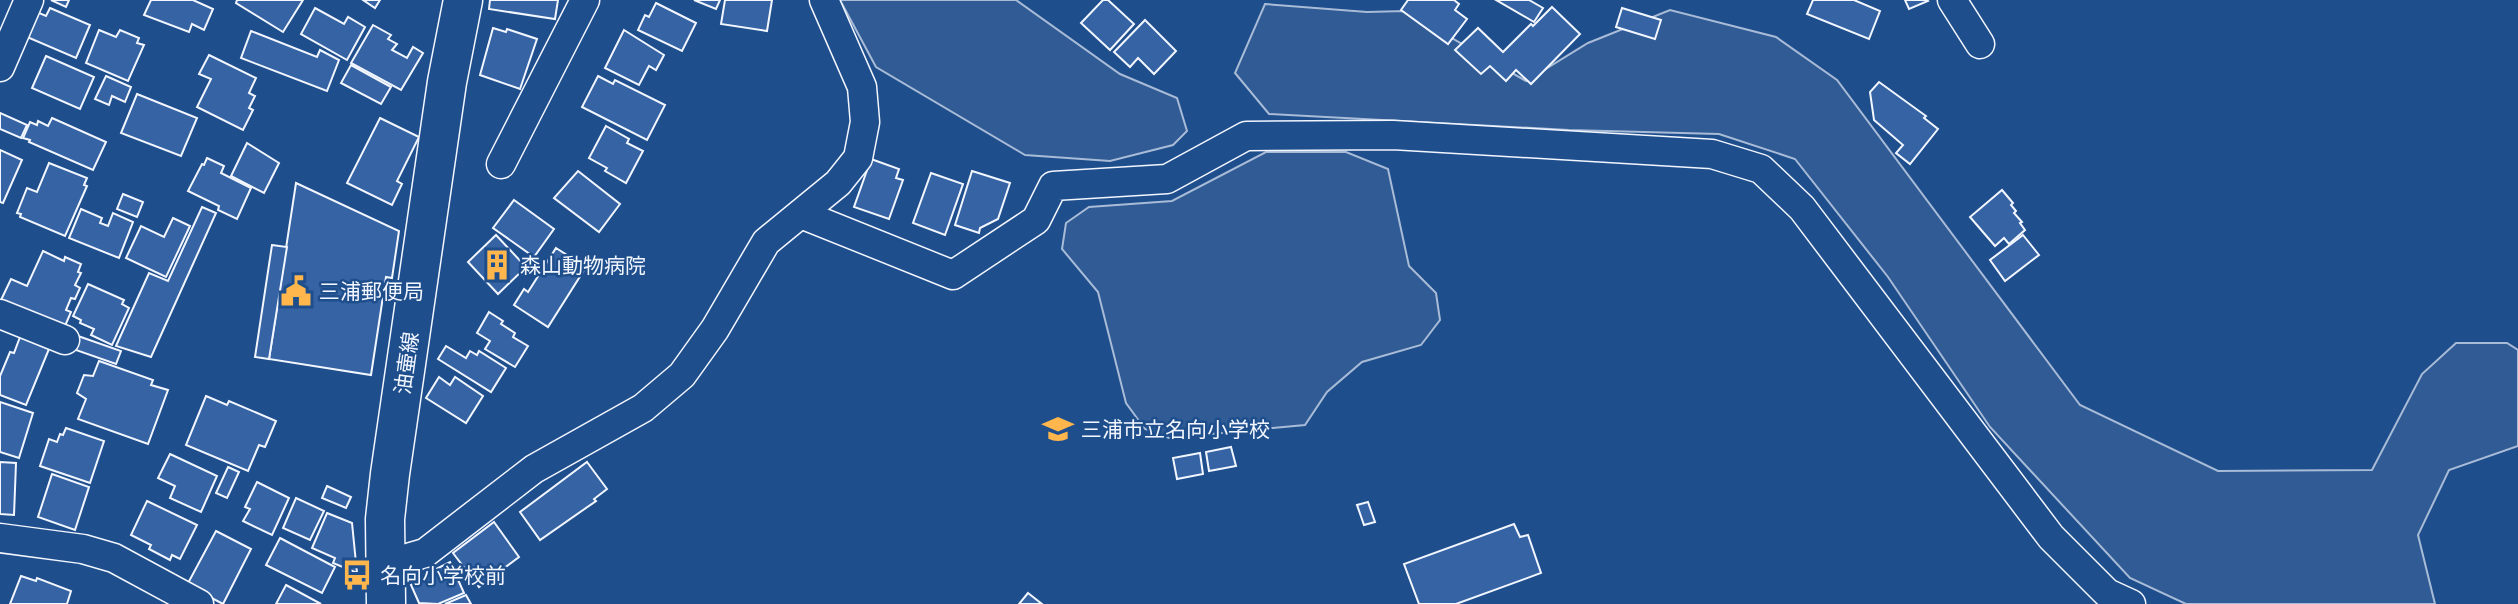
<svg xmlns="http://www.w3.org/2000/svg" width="2518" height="604" viewBox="0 0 2518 604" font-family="'Asap Condensed','Noto Sans JP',sans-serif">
<rect width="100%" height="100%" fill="#1f4e8c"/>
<g fill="#305b95" stroke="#a8bbd7" stroke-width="2">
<polygon points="840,0 1016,0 1120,74 1177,98 1187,131 1173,145 1110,161 1025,155 876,67"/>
<polygon points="1265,4 1367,12 1405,11 1526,81 1588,43 1670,10 1776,37 1837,80 2080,405 2218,471 2372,470 2422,374 2456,343 2507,343 2518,350 2518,446 2449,470 2418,535 2435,604 2186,604 2130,578 1990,427 1888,277 1795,159 1719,134 1569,130 1269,114 1235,73"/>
<polygon points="1266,152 1346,152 1388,169 1409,266 1436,293 1440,320 1421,345 1362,362 1327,392 1305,425 1169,438 1145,429 1126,403 1098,292 1062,249 1066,223 1089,207 1172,201"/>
</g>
<g fill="#3563a3" stroke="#f2f6ff" stroke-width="2">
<polygon points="51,0 69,0 66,7"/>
<polygon points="151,0 193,0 213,9 204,30 192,24 189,32 144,15"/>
<polygon points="237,0 303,0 283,32 236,3"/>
<polygon points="363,0 380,0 375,8"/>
<polygon points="490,0 558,0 555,19 489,9"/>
<polygon points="694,0 720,0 716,9"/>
<polygon points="725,0 772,0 767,31 721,24"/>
<polygon points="1103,0 1108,0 1134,24 1110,50 1081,23"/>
<polygon points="1408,0 1454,0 1459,4 1455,10 1467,19 1448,44 1401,10"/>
<polygon points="1496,0 1529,0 1543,8 1534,22"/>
<polygon points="1813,0 1854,0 1880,11 1869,39 1807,14"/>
<polygon points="1905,0 1927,0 1928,1 1909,9"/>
<polygon points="656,3 696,23 682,51 638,30 645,15 649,17"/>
<polygon points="1552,7 1580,34 1531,84 1516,70 1506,81 1490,66 1481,74 1455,50 1478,28 1503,52 1531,24 1533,26"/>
<polygon points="50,8 90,25 76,58 27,37 37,12 46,16"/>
<polygon points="315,8 344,24 348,17 365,27 347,60 301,34"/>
<polygon points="1622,8 1661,20 1655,39 1616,27"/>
<polygon points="1145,20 1176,51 1154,74 1138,58 1130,67 1114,52"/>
<polygon points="373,25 391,35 388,39 397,44 392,50 407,58 413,47 423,53 401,90 351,63"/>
<polygon points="493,28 506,32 507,29 537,39 520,89 480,75"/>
<polygon points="99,30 116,37 120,30 139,38 137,43 144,45 128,81 86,63"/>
<polygon points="624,30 664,55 656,70 649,66 639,85 605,68"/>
<polygon points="251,31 317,57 320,50 339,60 327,91 241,58"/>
<polygon points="209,55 256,78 249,93 255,96 249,108 253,110 243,130 197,107 211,79 199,74"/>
<polygon points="46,56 94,77 80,109 32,88"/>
<polygon points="351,65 391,87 381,104 341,83"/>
<polygon points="106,76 131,87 125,102 112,96 109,105 95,99"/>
<polygon points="598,76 613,84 615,80 665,105 647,140 582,107"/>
<polygon points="1879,82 1926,116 1924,118 1938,129 1910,164 1896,153 1903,145 1874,120 1870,92"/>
<polygon points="137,94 197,118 181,156 121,133"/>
<polygon points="0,113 27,125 21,138 0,129"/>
<polygon points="52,118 106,142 93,170 29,142 30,140 23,138 30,122 37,125 38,121 48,126"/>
<polygon points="380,118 419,137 397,181 402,184 392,205 347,183"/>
<polygon points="606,126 629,139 627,143 643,151 626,183 605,171 607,168 589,158"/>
<polygon points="247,143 279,163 264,193 231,176"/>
<polygon points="0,150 22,160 3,203 0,202"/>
<polygon points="207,158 224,166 221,173 251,188 237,219 218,210 219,206 188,191 202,164 204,165"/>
<polygon points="871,159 899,169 896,178 903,180 889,219 854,207"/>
<polygon points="49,163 87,178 84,185 87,186 65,236 20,217 21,214 17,213 27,188 37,192"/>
<polygon points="578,171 620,204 599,232 554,198"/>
<polygon points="972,171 1010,183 998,219 980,228 979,233 955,225"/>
<polygon points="931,173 963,184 945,235 913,223"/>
<polygon points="296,183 399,231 392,278 386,277 371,375 269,359"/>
<polygon points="2002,190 2013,203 2011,205 2016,211 2014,213 2022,222 2020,223 2025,230 2009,244 2004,238 1995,246 1970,217"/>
<polygon points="123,194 143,202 137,217 117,209"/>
<polygon points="514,200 554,229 534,257 493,228"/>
<polygon points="202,207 216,213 151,357 116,346 149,273 168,281"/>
<polygon points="81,209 102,218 100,223 108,226 113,213 133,222 119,258 69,238"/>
<polygon points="173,218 190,226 166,277 126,258 141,226 164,237"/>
<polygon points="496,235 526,267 498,294 468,262"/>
<polygon points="2023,235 2039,255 2005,281 1990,260"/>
<polygon points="272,245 287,247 269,359 255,357"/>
<polygon points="556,248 586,267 548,327 514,305 524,289 528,292"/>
<polygon points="43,251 64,261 65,257 81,264 78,272 81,273 75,285 80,288 75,299 71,298 66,310 71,312 65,326 58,326 1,300 11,279 27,286"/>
<polygon points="88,284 124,300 122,304 129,308 112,345 91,335 94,329 80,323 81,320 73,316"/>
<polygon points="489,312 503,321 501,324 515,333 513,337 528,346 515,367 485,349 490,341 477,333"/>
<polygon points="78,336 121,351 116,364 73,349"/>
<polygon points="20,337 49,349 26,405 0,395 0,376 10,352 14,353"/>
<polygon points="446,346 466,358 470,351 477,355 479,351 506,368 491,392 438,359"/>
<polygon points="99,361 153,380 151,385 168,390 148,444 78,419 86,399 77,393 84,375 93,376"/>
<polygon points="439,377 450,385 455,377 483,396 466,423 426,398"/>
<polygon points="206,396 227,405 229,401 276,421 265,447 259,445 248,471 186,445"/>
<polygon points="0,402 33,413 19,458 0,452"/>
<polygon points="66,428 104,441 90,483 40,466 49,439 57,442 60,434 63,435"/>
<polygon points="1231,447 1236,466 1209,471 1206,452"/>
<polygon points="1200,453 1203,474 1177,479 1173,458"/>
<polygon points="170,454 217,476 201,512 170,498 175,486 158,478"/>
<polygon points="0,462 16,463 14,515 0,514"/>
<polygon points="587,462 607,489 594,499 596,501 540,540 520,512"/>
<polygon points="228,467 239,472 227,498 216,493"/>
<polygon points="52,474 89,487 75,530 38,517"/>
<polygon points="257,482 289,498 272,535 243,521 250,509 245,507"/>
<polygon points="327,486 351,497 346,508 322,498"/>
<polygon points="296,498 324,511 310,540 283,528"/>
<polygon points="147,501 197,525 180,559 172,555 170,560 149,549 151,545 131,535"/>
<polygon points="1368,502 1375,522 1364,525 1357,505"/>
<polygon points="327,513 352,523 357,573 333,563 335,558 312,548"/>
<polygon points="494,522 519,557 479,587 453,553"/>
<polygon points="1514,524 1520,537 1528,535 1541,573 1456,604 1419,604 1404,564"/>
<polygon points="216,531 251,549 223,604 187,585"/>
<polygon points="280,538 335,567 322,593 266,565"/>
<polygon points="450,562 464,593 438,604 419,603 411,585 425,578 424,575"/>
<polygon points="21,576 36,581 37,578 71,591 67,604 10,604"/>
<polygon points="286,585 321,604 276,604"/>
<polygon points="1028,593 1042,604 1019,604"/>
<polygon points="466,595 471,604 445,604"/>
</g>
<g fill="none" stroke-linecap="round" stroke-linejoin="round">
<g stroke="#f2f6ff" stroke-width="31">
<g id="street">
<polyline points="1952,0 1980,44"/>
<polyline points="0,67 29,0"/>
<polyline points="501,164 585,0"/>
<polyline points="801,214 953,275 1036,220 1053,186 1167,179 1246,136 1393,135 1712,154 1761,169 1802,208 2051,537 2107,593 2131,604"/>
<polyline points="0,314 65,340"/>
<polyline points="0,538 83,549 114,558 199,604"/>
<polyline points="384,565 425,553 534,469 643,408 682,375 715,329 766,242 838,183 858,158 865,122 862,87 824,0"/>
</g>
</g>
<g stroke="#f2f6ff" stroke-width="41">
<polyline id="secondary" points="386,604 385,519 390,474 447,82 463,0"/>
</g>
<use href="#street" stroke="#1f4e8c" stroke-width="28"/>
<use href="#secondary" stroke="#1f4e8c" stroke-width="38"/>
</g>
<defs>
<g id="building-bare" transform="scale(2.415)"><path d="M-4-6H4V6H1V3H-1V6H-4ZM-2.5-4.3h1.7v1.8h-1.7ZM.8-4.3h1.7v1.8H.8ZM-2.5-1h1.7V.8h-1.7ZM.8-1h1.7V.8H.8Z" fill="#ffb74d" stroke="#1f4e8c" stroke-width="2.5" paint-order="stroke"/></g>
<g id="civic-bare" transform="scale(2.415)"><path d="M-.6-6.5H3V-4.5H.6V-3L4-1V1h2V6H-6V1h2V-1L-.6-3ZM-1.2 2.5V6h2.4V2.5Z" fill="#ffb74d" stroke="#1f4e8c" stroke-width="2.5" paint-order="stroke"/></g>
<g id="school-bare" transform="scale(2.415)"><path d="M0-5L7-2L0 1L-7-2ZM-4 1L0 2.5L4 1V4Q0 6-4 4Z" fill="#ffb74d" stroke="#1f4e8c" stroke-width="2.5" paint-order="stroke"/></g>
<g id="bus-bare" transform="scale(2.415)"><path d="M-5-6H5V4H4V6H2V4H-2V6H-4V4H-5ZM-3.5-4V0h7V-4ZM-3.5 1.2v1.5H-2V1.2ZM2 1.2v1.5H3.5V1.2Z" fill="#ffb74d" stroke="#1f4e8c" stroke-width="2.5" paint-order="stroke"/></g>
</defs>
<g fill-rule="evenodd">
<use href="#building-bare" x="497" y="265"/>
<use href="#civic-bare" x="296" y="291"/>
<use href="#school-bare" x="1058" y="429"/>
<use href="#bus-bare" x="357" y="575"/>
</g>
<g text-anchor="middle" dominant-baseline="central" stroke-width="5" stroke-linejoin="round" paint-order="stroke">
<g font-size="21" fill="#f2f6ff" stroke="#1f4e8c" text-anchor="start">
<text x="520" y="265">森山動物病院</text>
<text x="319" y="291">三浦郵便局</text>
<text x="1081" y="429">三浦市立名向小学校</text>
<text x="380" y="575">名向小学校前</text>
</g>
<g font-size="21" fill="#f2f6ff" stroke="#1f4e8c">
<text transform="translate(406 363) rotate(-82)">油壷線</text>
</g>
</g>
</svg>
